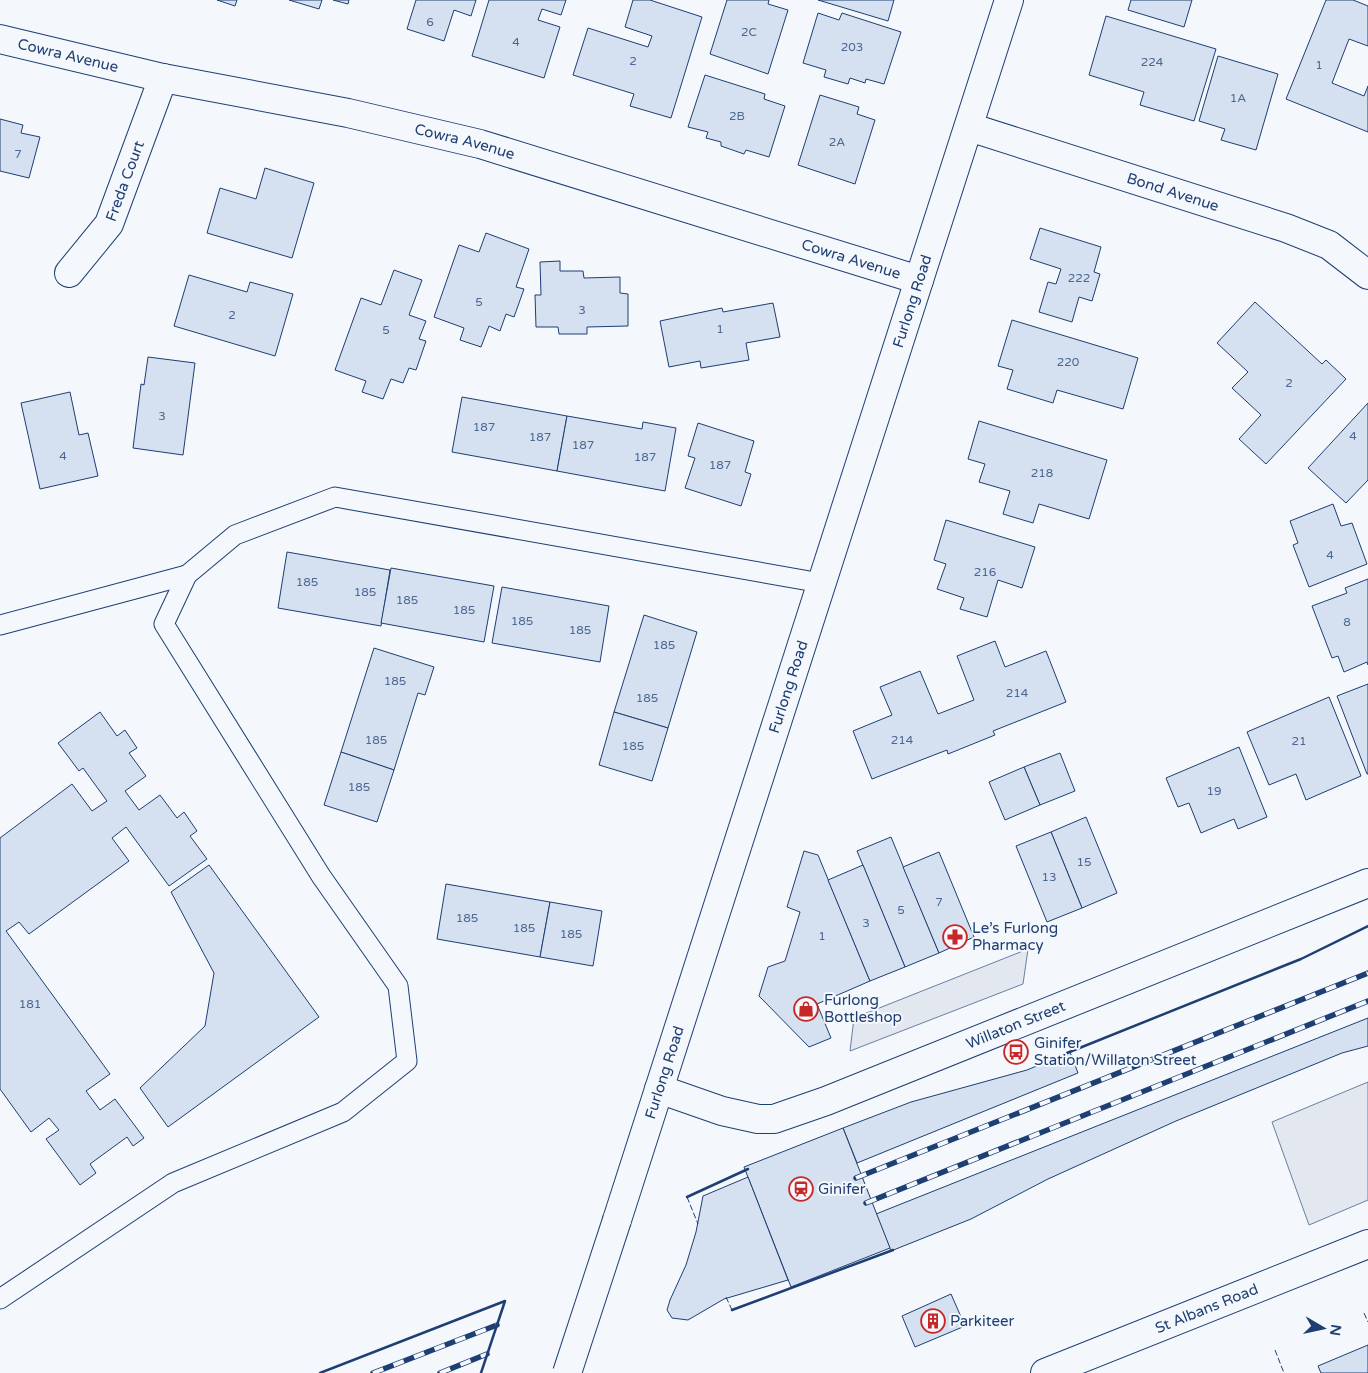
<svg xmlns="http://www.w3.org/2000/svg" width="1368" height="1373" viewBox="0 0 1368 1373" font-family="'Varela Round',sans-serif">
<rect width="100%" height="100%" fill="#f4f7fb"/>
<g fill="#e3e8f0" stroke="#687fa3">
<polygon points="1028,949 1023,984 850,1051 854,1018"/>
<polygon points="1368,1082 1368,1200 1309,1225 1272,1122"/>
</g>
<g fill="#d5e0f0" stroke="#1d3f73">
<polygon points="217,0 237,0 235,6"/>
<polygon points="289,0 322,0 319,9"/>
<polygon points="333,0 349,0 348,4"/>
<polygon points="416,0 476,0 471,16 454,10 444,41 407,29"/>
<polygon points="489,0 566,0 561,15 542,9 538,20 560,27 544,78 472,56"/>
<polygon points="633,0 650,0 702,17 671,118 630,106 634,94 573,75 588,28 648,47 652,36 625,27"/>
<polygon points="727,0 769,0 768,4 788,10 768,74 710,54"/>
<polygon points="818,0 894,0 888,21"/>
<polygon points="1131,0 1192,0 1184,27 1128,10"/>
<polygon points="1326,0 1353,0 1368,6 1368,46 1349,39 1332,83 1364,96 1368,86 1368,132 1286,99"/>
<polygon points="818,13 839,20 842,13 901,32 884,84 866,79 865,83 850,78 848,84 824,77 826,70 803,63"/>
<polygon points="1106,16 1216,49 1194,121 1140,105 1144,92 1089,75"/>
<polygon points="1218,56 1278,74 1256,150 1221,140 1225,129 1199,121"/>
<polygon points="705,75 765,94 764,99 785,106 769,157 746,150 744,154 721,146 721,142 706,138 708,132 688,127"/>
<polygon points="820,95 859,107 857,114 875,120 855,184 798,165"/>
<polygon points="0,119 23,125 21,133 40,137 29,178 0,171"/>
<polygon points="265,168 314,183 292,258 207,233 220,188 256,199"/>
<polygon points="1040,228 1101,247 1094,272 1100,274 1092,301 1079,297 1072,322 1039,312 1048,282 1056,284 1061,269 1030,259"/>
<polygon points="486,233 529,249 516,287 524,289 514,317 506,314 500,331 489,326 481,347 460,340 464,328 434,317 459,245 479,252"/>
<polygon points="560,261 560,271 583,271 584,278 620,277 620,293 628,294 628,326 587,327 587,334 559,334 558,327 536,327 535,295 541,295 540,262"/>
<polygon points="394,270 422,280 409,315 426,321 419,339 426,341 416,370 409,368 403,383 391,379 383,399 362,392 366,381 335,370 361,298 381,305"/>
<polygon points="189,275 247,292 250,282 293,294 275,356 174,326"/>
<polygon points="1255,302 1322,364 1326,360 1346,379 1266,464 1239,439 1261,415 1232,388 1248,372 1217,343"/>
<polygon points="773,303 780,337 746,343 749,360 701,368 700,361 669,367 660,321 722,308 723,312"/>
<polygon points="1012,320 1138,358 1123,409 1057,390 1053,403 1007,389 1013,370 998,366"/>
<polygon points="148,357 195,363 183,455 133,448 141,384 144,385"/>
<polygon points="70,392 79,435 88,433 98,476 40,489 21,403"/>
<polygon points="462,397 567,416 557,471 452,452"/>
<polygon points="1368,403 1368,480 1346,503 1308,468"/>
<polygon points="567,416 642,429 643,422 676,428 665,491 557,471"/>
<polygon points="979,421 1107,460 1089,519 1039,504 1033,523 1003,514 1010,491 979,482 985,464 968,459"/>
<polygon points="698,423 754,441 745,472 751,474 741,506 685,488 695,458 688,456"/>
<polygon points="1333,504 1341,526 1352,523 1367,564 1309,587 1293,545 1298,543 1290,521"/>
<polygon points="946,520 1035,547 1022,588 998,580 987,617 960,609 964,598 937,589 946,564 934,560"/>
<polygon points="287,552 390,570 381,626 278,608"/>
<polygon points="391,568 494,586 484,642 381,623"/>
<polygon points="1368,579 1368,665 1367,662 1344,672 1338,656 1332,658 1312,606 1347,593 1345,588"/>
<polygon points="502,587 609,606 600,662 492,643"/>
<polygon points="644,615 697,632 668,728 614,712"/>
<polygon points="995,641 1005,667 1046,651 1066,702 993,731 995,735 948,754 947,750 872,779 853,731 892,715 880,687 920,671 938,714 974,700 957,656"/>
<polygon points="374,648 434,667 425,695 418,693 394,770 341,752"/>
<polygon points="1368,684 1368,774 1367,774 1337,696"/>
<polygon points="1329,697 1361,776 1306,800 1296,774 1269,785 1247,732"/>
<polygon points="100,712 117,736 125,730 137,748 129,753 146,776 125,791 139,810 160,795 177,818 184,812 197,831 190,836 207,859 169,886 126,827 112,838 129,861 29,934 19,922 6,931 110,1074 86,1091 100,1110 115,1099 144,1138 133,1146 127,1137 90,1164 96,1173 80,1185 46,1139 59,1130 49,1118 31,1132 0,1089 0,838 72,784 92,811 107,801 83,768 79,771 58,743"/>
<polygon points="614,712 668,728 652,781 599,765"/>
<polygon points="1239,747 1267,817 1238,829 1234,819 1201,833 1189,803 1178,807 1166,778"/>
<polygon points="341,752 394,770 377,822 324,805"/>
<polygon points="1060,753 1075,791 1040,805 1024,767"/>
<polygon points="1024,767 1040,805 1005,820 989,782"/>
<polygon points="1086,817 1117,893 1082,908 1051,832"/>
<polygon points="1051,832 1082,908 1047,922 1016,846"/>
<polygon points="891,837 939,953 905,967 857,851"/>
<polygon points="804,851 818,855 870,981 817,1004 831,1038 809,1047 759,996 768,967 785,961 800,912 787,907"/>
<polygon points="939,852 974,937 939,953 903,867"/>
<polygon points="209,865 319,1017 168,1127 140,1088 205,1026 214,973 171,892"/>
<polygon points="863,865 905,967 870,981 828,880"/>
<polygon points="446,884 550,902 540,957 437,939"/>
<polygon points="550,902 602,911 593,966 540,957"/>
<polygon points="1368,1018 1368,1046 1342,1053 1176,1121 1048,1179 971,1219 891,1251 876,1214"/>
<polygon points="1070,1052 1078,1073 857,1163 843,1128 911,1102 1027,1070"/>
<polygon points="843,1128 890,1248 791,1287 744,1167"/>
<polygon points="748,1177 788,1280 724,1299 688,1320 672,1318 667,1310 670,1300 686,1265 696,1232 703,1196"/>
<polygon points="951,1294 965,1326 915,1347 902,1316"/>
<polygon points="1368,1345 1368,1373 1321,1373 1318,1366"/>
</g>
<g fill="none" stroke-linecap="round" stroke-linejoin="round">
<g stroke="#1d3f73" stroke-width="21">
<g id="service">
<polyline points="0,625 187,575"/>
<polyline points="0,1299 173,1183 343,1112 407,1061 398,986 321,876 164,624 187,575 235,535 335,497 821,583"/>
</g>
</g>
<g stroke="#1d3f73" stroke-width="30">
<g id="minor">
<path id="s1" d="M0,39L163,78L348,113L480,144L919,280"/>
<path id="s2" d="M969,127L1286,228L1329,245L1368,275"/>
<path id="s3" d="M69,273L109,224L163,78"/>
</g>
</g>
<g stroke="#1d3f73" stroke-width="30">
<g id="tertiary">
<path id="s4" d="M659,1089L722,1111L758,1119H774L826,1101L1368,883"/>
</g>
</g>
<g stroke="#1d3f73" stroke-width="30">
<g id="secondary">
<path id="s5" d="M617,1220L1009,0"/>
<path id="s6" d="M1045,1373L1368,1244"/>
</g>
</g>
<use href="#service" stroke="#f4f7fb" stroke-width="19"/>
<use href="#minor" stroke="#f4f7fb" stroke-width="28"/>
<use href="#tertiary" stroke="#f4f7fb" stroke-width="28"/>
<use href="#secondary" stroke="#f4f7fb" stroke-width="28"/>
<g stroke="#1d3f73" stroke-width="5.5">
<g id="rail">
<polyline points="856,1178 1368,973"/>
<polyline points="866,1203 1368,1001"/>
<polyline points="373,1373 497,1325"/>
<polyline points="440,1373 487,1354"/>
</g>
</g>
<use href="#rail" stroke="#f4f7fb" stroke-width="4" stroke-dasharray="11" stroke-linecap="butt"/>
<g stroke="#1d3f73" stroke-width="30" stroke-linecap="butt">
<polyline id="secondary-bridge" points="567,1373 617,1220"/>
</g>
<use href="#secondary-bridge" stroke="#f4f7fb" stroke-width="28"/>
<g stroke="#1d3f73" stroke-width="1" stroke-dasharray="6 2.5" stroke-linecap="butt">
<polyline points="687,1197 698,1224"/>
<polyline points="726,1297 732,1310"/>
<polyline points="1364,1313 1368,1322"/>
<polyline points="1275,1350 1284,1373"/>
</g>
<g stroke="#1d3f73" stroke-width="2.5">
<polyline points="1067,1053 1301,959 1368,926"/>
<polyline points="687,1197 748,1169"/>
<polyline points="732,1310 893,1250"/>
<polyline points="320,1373 505,1301 481,1373"/>
</g>
</g>
<defs>
<g id="pharmacy-ring" transform="scale(1.25)"><circle r="9.5" fill="#f4f7fb" stroke="#c62828" stroke-width="1.5"/><path d="M-2-6h4v4h4v4h-4v4h-4v-4h-4v-4h4Z" fill="#c62828"/></g>
<g id="shop-ring" transform="scale(1.25)"><circle r="9.5" fill="#f4f7fb" stroke="#c62828" stroke-width="1.5"/><path d="M-5-2.5h2.3a2.7 3.5 0 0 1 5.4 0H5L5.5 6h-11ZM-1.5-2.5h3a1.5 2.3 0 0 0-3 0Z" fill="#c62828"/></g>
<g id="bus-ring" transform="scale(1.25)"><circle r="9.5" fill="#f4f7fb" stroke="#c62828" stroke-width="1.5"/><path d="M-5-6H5V4H4V6H2V4H-2V6H-4V4H-5ZM-3.5-4V0h7V-4ZM-3.5 1.2v1.5H-2V1.2ZM2 1.2v1.5H3.5V1.2Z" fill="#c62828"/></g>
<g id="station-ring" transform="scale(1.25)"><circle r="9.5" fill="#f4f7fb" stroke="#c62828" stroke-width="1.5"/><path d="M-3-6H3Q5-6 5-4V2Q5 4 3 4L4.5 6H3L1.5 4h-3L-3 6H-4.5L-3 4Q-5 4-5 2V-4Q-5-6-3-6ZM-3.5-4v3h7v-3ZM-3.5 1v1.5H-2V1ZM2 1v1.5H3.5V1Z" fill="#c62828"/></g>
<g id="building-ring" transform="scale(1.25)"><circle r="9.5" fill="#f4f7fb" stroke="#c62828" stroke-width="1.5"/><path d="M-4-6H4V6H1V3H-1V6H-4ZM-2.5-4.3h1.7v1.8h-1.7ZM.8-4.3h1.7v1.8H.8ZM-2.5-1h1.7V.8h-1.7ZM.8-1h1.7V.8H.8Z" fill="#c62828"/></g>
</defs>
<g fill-rule="evenodd">
<use href="#pharmacy-ring" x="955" y="937"/>
<use href="#shop-ring" x="806" y="1009"/>
<use href="#bus-ring" x="1016" y="1052"/>
<use href="#station-ring" x="801" y="1189"/>
<use href="#building-ring" x="933" y="1321"/>
</g>
<g text-anchor="middle" dominant-baseline="central" stroke-width="4" stroke-linejoin="round" paint-order="stroke">
<g font-size="12" fill="#4b6792">
<text x="430" y="22">6</text>
<text x="749" y="32">2C</text>
<text x="516" y="42">4</text>
<text x="852" y="47">203</text>
<text x="633" y="61">2</text>
<text x="1152" y="62">224</text>
<text x="1319" y="65">1</text>
<text x="1238" y="98">1A</text>
<text x="737" y="116">2B</text>
<text x="837" y="142">2A</text>
<text x="18" y="154">7</text>
<text x="1079" y="278">222</text>
<text x="479" y="302">5</text>
<text x="582" y="310">3</text>
<text x="232" y="315">2</text>
<text x="720" y="329">1</text>
<text x="386" y="330">5</text>
<text x="1068" y="362">220</text>
<text x="1289" y="383">2</text>
<text x="162" y="416">3</text>
<text x="484" y="427">187</text>
<text x="1353" y="436">4</text>
<text x="540" y="437">187</text>
<text x="583" y="445">187</text>
<text x="63" y="456">4</text>
<text x="645" y="457">187</text>
<text x="720" y="465">187</text>
<text x="1042" y="473">218</text>
<text x="1330" y="555">4</text>
<text x="985" y="572">216</text>
<text x="307" y="582">185</text>
<text x="365" y="592">185</text>
<text x="407" y="600">185</text>
<text x="464" y="610">185</text>
<text x="522" y="621">185</text>
<text x="1347" y="622">8</text>
<text x="580" y="630">185</text>
<text x="664" y="645">185</text>
<text x="395" y="681">185</text>
<text x="1017" y="693">214</text>
<text x="647" y="698">185</text>
<text x="376" y="740">185</text>
<text x="902" y="740">214</text>
<text x="1299" y="741">21</text>
<text x="633" y="746">185</text>
<text x="359" y="787">185</text>
<text x="1214" y="791">19</text>
<text x="1084" y="862">15</text>
<text x="1049" y="877">13</text>
<text x="939" y="902">7</text>
<text x="901" y="910">5</text>
<text x="467" y="918">185</text>
<text x="866" y="923">3</text>
<text x="524" y="928">185</text>
<text x="571" y="934">185</text>
<text x="822" y="936">1</text>
<text x="30" y="1004">181</text>
</g>
<g font-size="15" fill="#1d3f73" stroke="#f4f7fb">
<text stroke="none"><textPath href="#s1" startOffset="70">Cowra Avenue</textPath></text>
<text stroke="none"><textPath href="#s1" startOffset="476">Cowra Avenue</textPath></text>
<text stroke="none"><textPath href="#s3" startOffset="109">Freda Court</textPath></text>
<text stroke="none"><textPath href="#s2" startOffset="214">Bond Avenue</textPath></text>
<text stroke="none"><textPath href="#s1" startOffset="880">Cowra Avenue</textPath></text>
<text stroke="none"><textPath href="#s5" startOffset="965">Furlong Road</textPath></text>
<text stroke="none"><textPath href="#s5" startOffset="560">Furlong Road</textPath></text>
<text stroke="none"><textPath href="#s4" startOffset="379">Willaton Street</textPath></text>
<text stroke="none"><textPath href="#s5" startOffset="155">Furlong Road</textPath></text>
<text stroke="none"><textPath href="#s6" startOffset="174">St Albans Road</textPath></text>
</g>
<g font-size="15" fill="#1d3f73" stroke="#f4f7fb" text-anchor="start">
<text x="972" y="928">Le’s Furlong<tspan x="972" dy="17">Pharmacy</tspan></text>
<text x="824" y="1000">Furlong<tspan x="824" dy="17">Bottleshop</tspan></text>
<text x="1034" y="1043">Ginifer<tspan x="1034" dy="17">Station/Willaton Street</tspan></text>
<text x="818" y="1189">Ginifer</text>
<text x="950" y="1321">Parkiteer</text>
</g>
</g>
<g transform="translate(1323 1328) rotate(99)" stroke="#f4f7fb" stroke-width="4" paint-order="stroke">
<path d="M0-4L9 19L0 12L-9 19Z" fill="#1d3f73"/>
<text y="-8" font-size="14" font-weight="bold" text-anchor="middle" fill="#1d3f73">N</text>
</g>
</svg>
